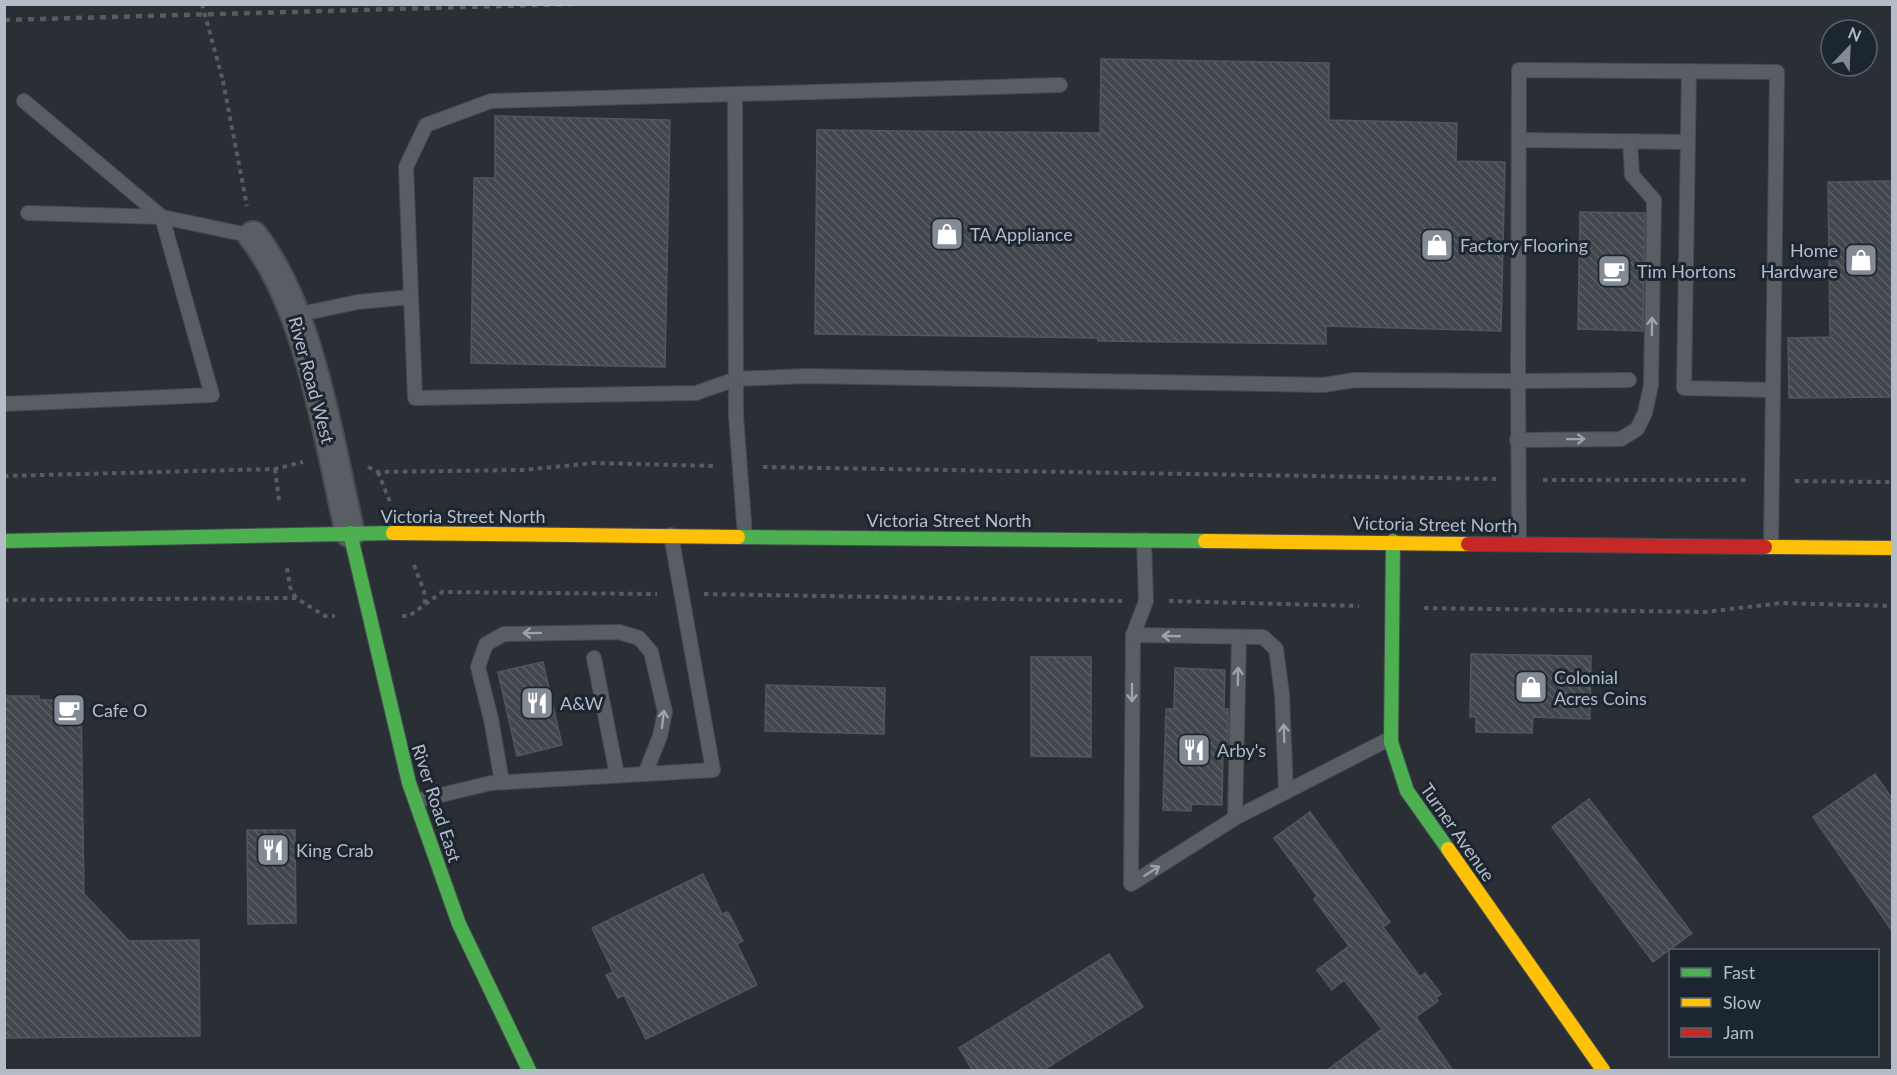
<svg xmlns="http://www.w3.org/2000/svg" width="1897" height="1075" viewBox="0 0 1897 1075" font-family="Lato,sans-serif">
<defs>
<pattern id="building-back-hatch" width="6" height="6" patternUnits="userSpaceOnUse" patternTransform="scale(1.5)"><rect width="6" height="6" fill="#41474c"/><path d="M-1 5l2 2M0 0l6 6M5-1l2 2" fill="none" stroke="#5a6064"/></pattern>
</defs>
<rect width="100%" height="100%" fill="#292f35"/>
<g fill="url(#building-back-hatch)" stroke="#51565d" stroke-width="1.5">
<polygon points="1101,59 1329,63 1329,120 1457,123 1456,161 1505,162 1501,331 1326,326 1326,344 1098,341 1098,338 815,334 817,130 1100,133"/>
<polygon points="495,116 670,120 665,367 471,363 474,178 495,178"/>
<polygon points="1893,181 1893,397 1789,398 1788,338 1830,337 1828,182"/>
<polygon points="1580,212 1645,213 1643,331 1578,329"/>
<polygon points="1471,654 1591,656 1590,719 1533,717 1532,733 1476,732 1476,717 1470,717"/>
<polygon points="1031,657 1091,657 1091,757 1031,756"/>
<polygon points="543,662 562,745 517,756 498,672"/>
<polygon points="1175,668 1225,670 1224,709 1228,709 1228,749 1223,749 1222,805 1191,804 1191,811 1163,810 1166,709 1174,709"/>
<polygon points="766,685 885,688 884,734 765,731"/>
<polygon points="4,696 39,696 39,700 81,700 84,894 129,941 199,940 200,1036 4,1038"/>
<polygon points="1875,774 1893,800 1893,932 1813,817"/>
<polygon points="1589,799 1692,933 1653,962 1552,827"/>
<polygon points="1310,812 1390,922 1383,927 1420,977 1425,973 1441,994 1436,998 1438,1001 1416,1017 1453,1071 1326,1071 1382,1029 1344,980 1332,990 1317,970 1349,946 1314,899 1317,896 1274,838"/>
<polygon points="247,830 295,830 296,923 248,924"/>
<polygon points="703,874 722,914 728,912 743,941 737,944 757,985 646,1039 624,995 618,998 606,975 613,972 592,928"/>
<polygon points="1109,954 1143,1007 1042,1071 973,1071 959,1048"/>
</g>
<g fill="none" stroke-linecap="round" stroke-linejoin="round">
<g stroke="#474b50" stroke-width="16">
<g id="lane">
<polyline points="1689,71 1684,388 1772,390"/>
<polyline points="1060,85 491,101 426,125 406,167 415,398 696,393 736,379 806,376 1323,385 1355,380 1518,381 1519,542"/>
<polyline points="735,94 736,416 745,536"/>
<polyline points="1519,140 1687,142"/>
<polyline points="28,213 162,217 253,236"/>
<polyline points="296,315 358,302 411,297"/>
<polyline points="1629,380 1518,381 1519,70 1777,72 1771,546"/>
<polyline points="4,404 212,395 162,217 24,101"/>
<polyline points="1517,440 1621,439 1637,429 1645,413 1651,385 1654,200 1632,175 1630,141"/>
<polyline points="1144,540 1146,601 1133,635 1131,884 1235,818 1391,738"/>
<polyline points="1133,635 1263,637 1276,649 1282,694 1286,792"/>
<polyline points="594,658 617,775"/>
<polyline points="502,782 491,719 478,667 486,644 504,634 619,632 639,638 651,652 665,712 660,736 645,774"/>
<polyline points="416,801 491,783 713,770 671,535"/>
<polyline points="1235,818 1239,638"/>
</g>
</g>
<g stroke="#474b50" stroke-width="32">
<path id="street" d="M253,236C310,309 329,442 350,533"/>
</g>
<g stroke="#474b50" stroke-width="16">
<g id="fast">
<polyline points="350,533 409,783 459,924 529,1070"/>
<polyline points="738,537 1205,541"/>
<polyline points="4,541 393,533"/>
<polyline points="1393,541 1391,742 1407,791 1448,849"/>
</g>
</g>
<g stroke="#474b50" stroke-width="16">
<g id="slow">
<polyline points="393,533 738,537"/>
<polyline points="1205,541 1468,544"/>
<polyline points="1765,547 1892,548"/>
<polyline points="1448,849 1603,1070"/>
</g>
</g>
<g stroke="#474b50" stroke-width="16">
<polyline id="jam" points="1468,544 1765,547"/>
</g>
<g stroke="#575c61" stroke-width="4" stroke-dasharray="4.5 4.5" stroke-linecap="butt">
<polyline points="223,81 247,206"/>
<polyline points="368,467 378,472 523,470 594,463 716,466"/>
<polyline points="763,467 1496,479"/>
<polyline points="275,469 279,501"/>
<polyline points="378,472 390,502"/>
<polyline points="4,476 275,469 303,462"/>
<polyline points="1543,480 1748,480"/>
<polyline points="1795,481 1892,482"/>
<polyline points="414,565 424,591 425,604"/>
<polyline points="287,568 290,587 296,598"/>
<polyline points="704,594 1122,601"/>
<polyline points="4,600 296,598 325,616 335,616"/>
<polyline points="1169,601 1359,606"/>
<polyline points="1424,608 1705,612 1782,603 1892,606"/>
<polyline points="402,616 409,616 442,592 657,594"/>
</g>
<use href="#lane" stroke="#585e63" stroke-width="14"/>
<use href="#street" stroke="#585e63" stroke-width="28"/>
<use href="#fast" stroke="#4caf50" stroke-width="14"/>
<use href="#slow" stroke="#ffc107" stroke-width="14"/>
<use href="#jam" stroke="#c62828" stroke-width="14"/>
<polyline stroke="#575c61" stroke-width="4.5" stroke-dasharray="6 6" stroke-linecap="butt" points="4,20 573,4"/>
<polyline stroke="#575c61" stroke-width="4" stroke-dasharray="4.5 4.5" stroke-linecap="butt" points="202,4 223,81"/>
</g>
<defs><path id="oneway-shaft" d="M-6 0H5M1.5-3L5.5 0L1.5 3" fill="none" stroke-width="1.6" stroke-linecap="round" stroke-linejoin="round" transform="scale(1.5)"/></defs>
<g stroke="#9ca4ae">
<use href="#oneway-shaft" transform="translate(1652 326) rotate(-89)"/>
<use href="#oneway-shaft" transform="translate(1576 439) rotate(-1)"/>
<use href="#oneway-shaft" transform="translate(532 633) rotate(179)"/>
<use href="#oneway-shaft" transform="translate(1171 636) rotate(-178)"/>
<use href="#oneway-shaft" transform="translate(1238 676) rotate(-89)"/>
<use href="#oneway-shaft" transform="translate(1132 693) rotate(90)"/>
<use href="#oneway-shaft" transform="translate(663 719) rotate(-83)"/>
<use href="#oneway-shaft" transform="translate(1284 733) rotate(-92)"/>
<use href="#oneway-shaft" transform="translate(1152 871) rotate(-32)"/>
</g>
<defs>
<g id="shop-square" transform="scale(1.725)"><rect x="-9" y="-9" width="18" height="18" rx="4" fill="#838b94" stroke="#1c2630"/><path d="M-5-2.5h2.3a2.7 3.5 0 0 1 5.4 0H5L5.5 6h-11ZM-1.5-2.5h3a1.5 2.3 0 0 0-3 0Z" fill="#fff"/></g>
<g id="cafe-square" transform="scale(1.725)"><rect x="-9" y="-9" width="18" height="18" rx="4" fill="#838b94" stroke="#1c2630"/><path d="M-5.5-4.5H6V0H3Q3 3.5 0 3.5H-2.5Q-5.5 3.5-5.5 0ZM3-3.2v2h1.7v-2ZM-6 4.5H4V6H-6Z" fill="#fff"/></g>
<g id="restaurant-square" transform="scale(1.725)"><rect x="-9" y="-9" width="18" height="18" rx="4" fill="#838b94" stroke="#1c2630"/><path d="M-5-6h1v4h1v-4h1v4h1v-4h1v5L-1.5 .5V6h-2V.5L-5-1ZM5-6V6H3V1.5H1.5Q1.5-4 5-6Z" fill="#fff"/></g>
</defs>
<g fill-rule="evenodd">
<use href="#shop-square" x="947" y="234"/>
<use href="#shop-square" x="1437" y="245"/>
<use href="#shop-square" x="1861" y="260"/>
<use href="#cafe-square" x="1614" y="271"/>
<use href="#shop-square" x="1531" y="687"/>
<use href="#restaurant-square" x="537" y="703"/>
<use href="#cafe-square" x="69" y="710"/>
<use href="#restaurant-square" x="1194" y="750"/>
<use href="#restaurant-square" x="273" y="850"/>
</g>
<g text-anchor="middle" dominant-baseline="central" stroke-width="6" stroke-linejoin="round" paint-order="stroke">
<g font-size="18" fill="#b3bcc7" stroke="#1c2630" text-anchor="start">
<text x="970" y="234">TA Appliance</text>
<text x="1460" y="245">Factory Flooring</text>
<text x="1838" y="250" text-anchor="end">Home<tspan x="1838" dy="21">Hardware</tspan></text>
<text x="1637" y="271">Tim Hortons</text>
<text x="1554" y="677">Colonial<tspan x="1554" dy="21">Acres Coins</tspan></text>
<text x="560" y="703">A&amp;W</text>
<text x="92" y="710">Cafe O</text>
<text x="1217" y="750">Arby's</text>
<text x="296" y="850">King Crab</text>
</g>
<g font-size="18" fill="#b3bcc7" stroke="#1c2630">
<text transform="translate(312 380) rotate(75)">River Road West</text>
<text x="463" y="516">Victoria Street North</text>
<text x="949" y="520">Victoria Street North</text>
<text transform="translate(1435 524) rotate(1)">Victoria Street North</text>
<text transform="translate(437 803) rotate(72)">River Road East</text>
<text transform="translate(1458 832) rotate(55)">Turner Avenue</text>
</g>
</g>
<rect width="1897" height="1075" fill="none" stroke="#b3bcc7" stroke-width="12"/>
<rect x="1669" y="949" width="210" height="108" fill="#1c2630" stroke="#58626c" stroke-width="1.5"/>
<rect x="1681" y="968" width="30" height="9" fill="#4caf50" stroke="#58626c" stroke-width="1.5"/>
<text x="1723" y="979" font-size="18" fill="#b3bcc7">Fast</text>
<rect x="1681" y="998" width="30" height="9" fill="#ffc107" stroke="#58626c" stroke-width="1.5"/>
<text x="1723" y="1009" font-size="18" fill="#b3bcc7">Slow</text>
<rect x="1681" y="1028" width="30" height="9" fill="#c62828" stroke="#58626c" stroke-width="1.5"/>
<text x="1723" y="1039" font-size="18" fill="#b3bcc7">Jam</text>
<g transform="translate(1849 48) rotate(23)"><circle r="28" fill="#1c2630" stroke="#58626c" stroke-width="1.5"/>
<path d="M0-4.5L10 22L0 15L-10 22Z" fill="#838b94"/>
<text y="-9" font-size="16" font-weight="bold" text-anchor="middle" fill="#b3bcc7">N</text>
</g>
</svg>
